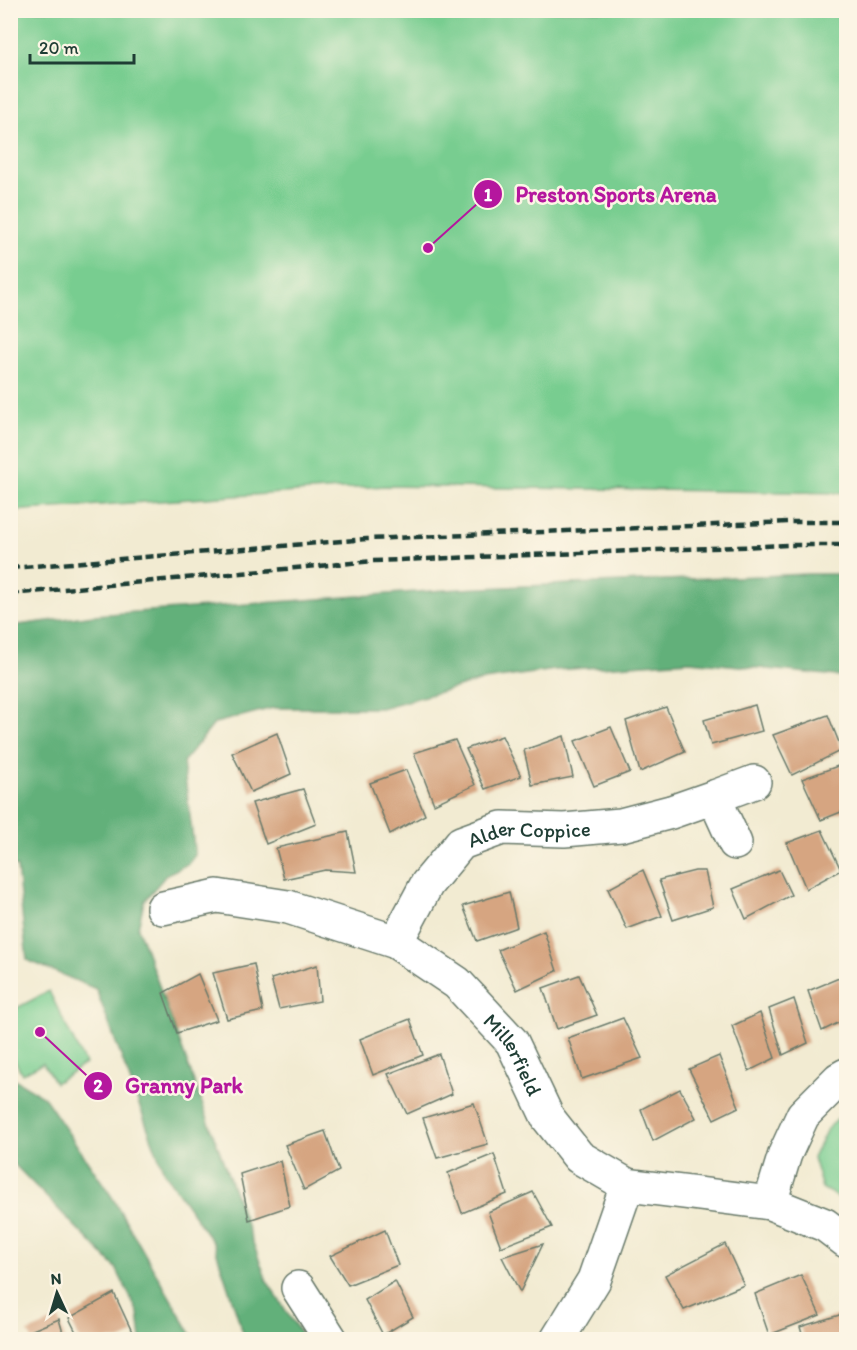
<svg xmlns="http://www.w3.org/2000/svg" width="857" height="1350" viewBox="0 0 857 1350" font-family="Itim,sans-serif">
<rect width="100%" height="100%" fill="#fcf5e5"/>
<filter id="ink" filterUnits="userSpaceOnUse"><feTurbulence type="fractalNoise" baseFrequency=".0167" numOctaves="2"/><feDisplacementMap in="SourceGraphic" scale="12" xChannelSelector="R" yChannelSelector="G"/><feConvolveMatrix kernelMatrix="1 2 1 2 8 2 1 2 1" color-interpolation-filters="sRGB"/></filter>
<filter id="wash" filterUnits="userSpaceOnUse"><feTurbulence type="fractalNoise" baseFrequency=".008" numOctaves="4" result="noise"/><feDisplacementMap in="SourceGraphic" scale="24" xChannelSelector="R" yChannelSelector="G"/><feGaussianBlur stdDeviation="1.35" result="paint"/><feColorMatrix in="noise" values="0 0 0 0 0 0 0 0 0 0 0 0 0 0 0 0 0 1.4 0 .05"/><feComposite in="paint" operator="in"/></filter>
<g filter="url(#wash)">
<rect width="100%" height="100%" fill="#f2ebd2"/>
<g fill="#78cd90" stroke="#4c8562" stroke-width="1.5">
<polygon points="11,10 846,11 846,493 385,486 11,511"/>
<polygon points="49,991 85,1064 55,1083 43,1063 22,1074 11,1053 11,1011"/>
<polygon points="846,1112 846,1202 822,1188 813,1158 827,1129"/>
</g>
<g fill="#62b07a" stroke="#407657" stroke-width="1.5">
<polygon points="807,574 846,574 846,677 690,661 555,670 484,680 381,708 273,708 215,723 183,762 195,855 188,864 167,874 144,901 138,928 267,1281 304,1339 245,1339 214,1244 164,1172 96,989 27,960 17,867 11,864 11,626 94,615 459,589"/>
<polygon points="11,1077 44,1097 112,1197 194,1339 141,1339 138,1313 116,1268 11,1161"/>
</g>
<g id="blocks">
<g fill="#d6a581">
<polygon points="755,705 762,731 711,745 704,720"/>
<polygon points="666,707 685,752 640,772 626,721"/>
<polygon points="828,715 842,750 792,775 773,735"/>
<polygon points="611,727 630,772 594,786 575,741"/>
<polygon points="277,733 291,774 251,792 232,753"/>
<polygon points="502,736 521,776 485,789 466,749"/>
<polygon points="564,736 573,777 532,785 524,750"/>
<polygon points="455,740 475,785 434,804 414,753"/>
<polygon points="846,763 846,810 821,820 802,779"/>
<polygon points="406,770 425,815 390,834 370,783"/>
<polygon points="303,789 316,824 266,844 252,803"/>
<polygon points="822,830 841,870 806,889 787,843"/>
<polygon points="348,832 356,872 325,870 284,879 276,848"/>
<polygon points="643,870 662,916 627,929 608,889"/>
<polygon points="779,870 791,895 746,919 733,889"/>
<polygon points="695,871 705,871 713,907 673,920 659,880"/>
<polygon points="509,892 517,927 477,941 463,906"/>
<polygon points="544,931 557,971 517,990 498,950"/>
<polygon points="254,964 263,1011 227,1019 213,973"/>
<polygon points="317,965 320,1001 279,1009 271,979"/>
<polygon points="198,974 217,1020 177,1033 163,993"/>
<polygon points="579,975 597,1015 557,1029 543,988"/>
<polygon points="839,978 846,997 846,1019 822,1031 808,991"/>
<polygon points="794,999 808,1043 783,1055 769,1009"/>
<polygon points="760,1013 775,1058 749,1071 732,1026"/>
<polygon points="623,1018 642,1058 582,1079 568,1038"/>
<polygon points="410,1019 423,1055 373,1075 360,1039"/>
<polygon points="439,1054 452,1094 407,1114 388,1074"/>
<polygon points="719,1056 739,1107 714,1119 689,1069"/>
<polygon points="680,1089 696,1118 653,1141 641,1109"/>
<polygon points="474,1103 488,1144 437,1158 423,1118"/>
<polygon points="325,1131 339,1171 304,1190 285,1145"/>
<polygon points="494,1154 507,1194 462,1213 448,1173"/>
<polygon points="280,1161 290,1206 249,1220 240,1174"/>
<polygon points="533,1192 552,1227 501,1247 488,1212"/>
<polygon points="385,1230 398,1265 348,1285 330,1256"/>
<polygon points="543,1244 520,1292 502,1257"/>
<polygon points="725,1244 744,1285 684,1310 665,1275"/>
<polygon points="801,1275 820,1315 769,1335 755,1294"/>
<polygon points="395,1281 413,1317 383,1335 365,1300"/>
<polygon points="114,1293 133,1334 120,1340 80,1340 69,1318"/>
<polygon points="846,1313 846,1340 804,1340 800,1327"/>
<polygon points="59,1319 65,1340 32,1340 28,1332"/>
</g>
</g>
</g>
<g filter="url(#ink)">
<use href="#blocks" fill-opacity="0" stroke="#697a6b" stroke-width="1.5"/>
<g fill="none" stroke-linecap="round" stroke-linejoin="round">
<g stroke="#697a6b" stroke-width="36">
<g id="minor">
<polyline points="714,797 735,843"/>
<path id="s1" d="M163,908L217,896L288,907L396,942L457,983L512,1042L548,1118L579,1157L627,1185L770,1203L825,1225L846,1241"/>
<path id="s2" d="M396,942L427,884L461,843L502,828L564,830L621,825L671,812L714,797L754,782"/>
<polyline points="770,1203 785,1154 803,1115 839,1079 846,1075"/>
<polyline points="298,1288 331,1340"/>
<polyline points="557,1340 594,1280 627,1185"/>
</g>
</g>
<use href="#minor" stroke="#fff" stroke-width="33"/>
<g stroke="#1f3d34" stroke-width="4.5" stroke-dasharray="9 4.5" stroke-linecap="butt">
<polyline points="10,568 367,539 790,522 846,522"/>
<polyline points="10,594 373,561 789,545 846,545"/>
</g>
</g>
</g>
<g text-anchor="middle" dominant-baseline="central" stroke-width="5" stroke-linejoin="round" paint-order="stroke">
<g font-size="21" fill="#1f3d34" stroke="#fcf5e5">
<text stroke="none"><textPath href="#s2" startOffset="189">Alder Coppice</textPath></text>
<text stroke="none"><textPath href="#s1" startOffset="406">Millerfield</textPath></text>
</g>
</g>
<path fill="none" stroke="#b5179e" stroke-width="2" d="M428 248L488 194M40 1032L98 1086"/>
<g fill="#b5179e" stroke="#fcf5e5" stroke-width="2">
<circle cx="428" cy="248" r="6"/>
<circle cx="40" cy="1032" r="6"/>
<circle cx="488" cy="194" r="15"/>
<circle cx="98" cy="1086" r="15"/>
</g>
<g font-size="18" text-anchor="middle" font-weight="bold" fill="#fff">
<text x="488" y="201">1</text>
<text x="98" y="1092">2</text>
</g>
<g font-size="22" text-anchor="middle" font-weight="bold" fill="#b5179e" stroke="#fcf5e5" stroke-width="5" stroke-linejoin="round" paint-order="stroke">
<text x="616" y="202">Preston Sports Arena</text>
<text x="184" y="1093">Granny Park</text>
</g>
<rect width="857" height="1350" fill="none" stroke="#fcf5e5" stroke-width="36"/>
<g transform="translate(57 1293) rotate(356)" stroke="#fcf5e5" stroke-width="4.5" paint-order="stroke">
<path d="M0-4.5L10 22L0 15L-10 22Z" fill="#1f3d34"/>
<text y="-9" font-size="16" font-weight="bold" text-anchor="middle" fill="#1f3d34">N</text>
</g>
<path d="M30 54v9h104v-9" fill="none" stroke="#1f3d34" stroke-width="3"/>
<text x="39" y="54" font-size="18" fill="#1f3d34" stroke="#fcf5e5" stroke-width="4.5" paint-order="stroke">20 m</text>
</svg>
